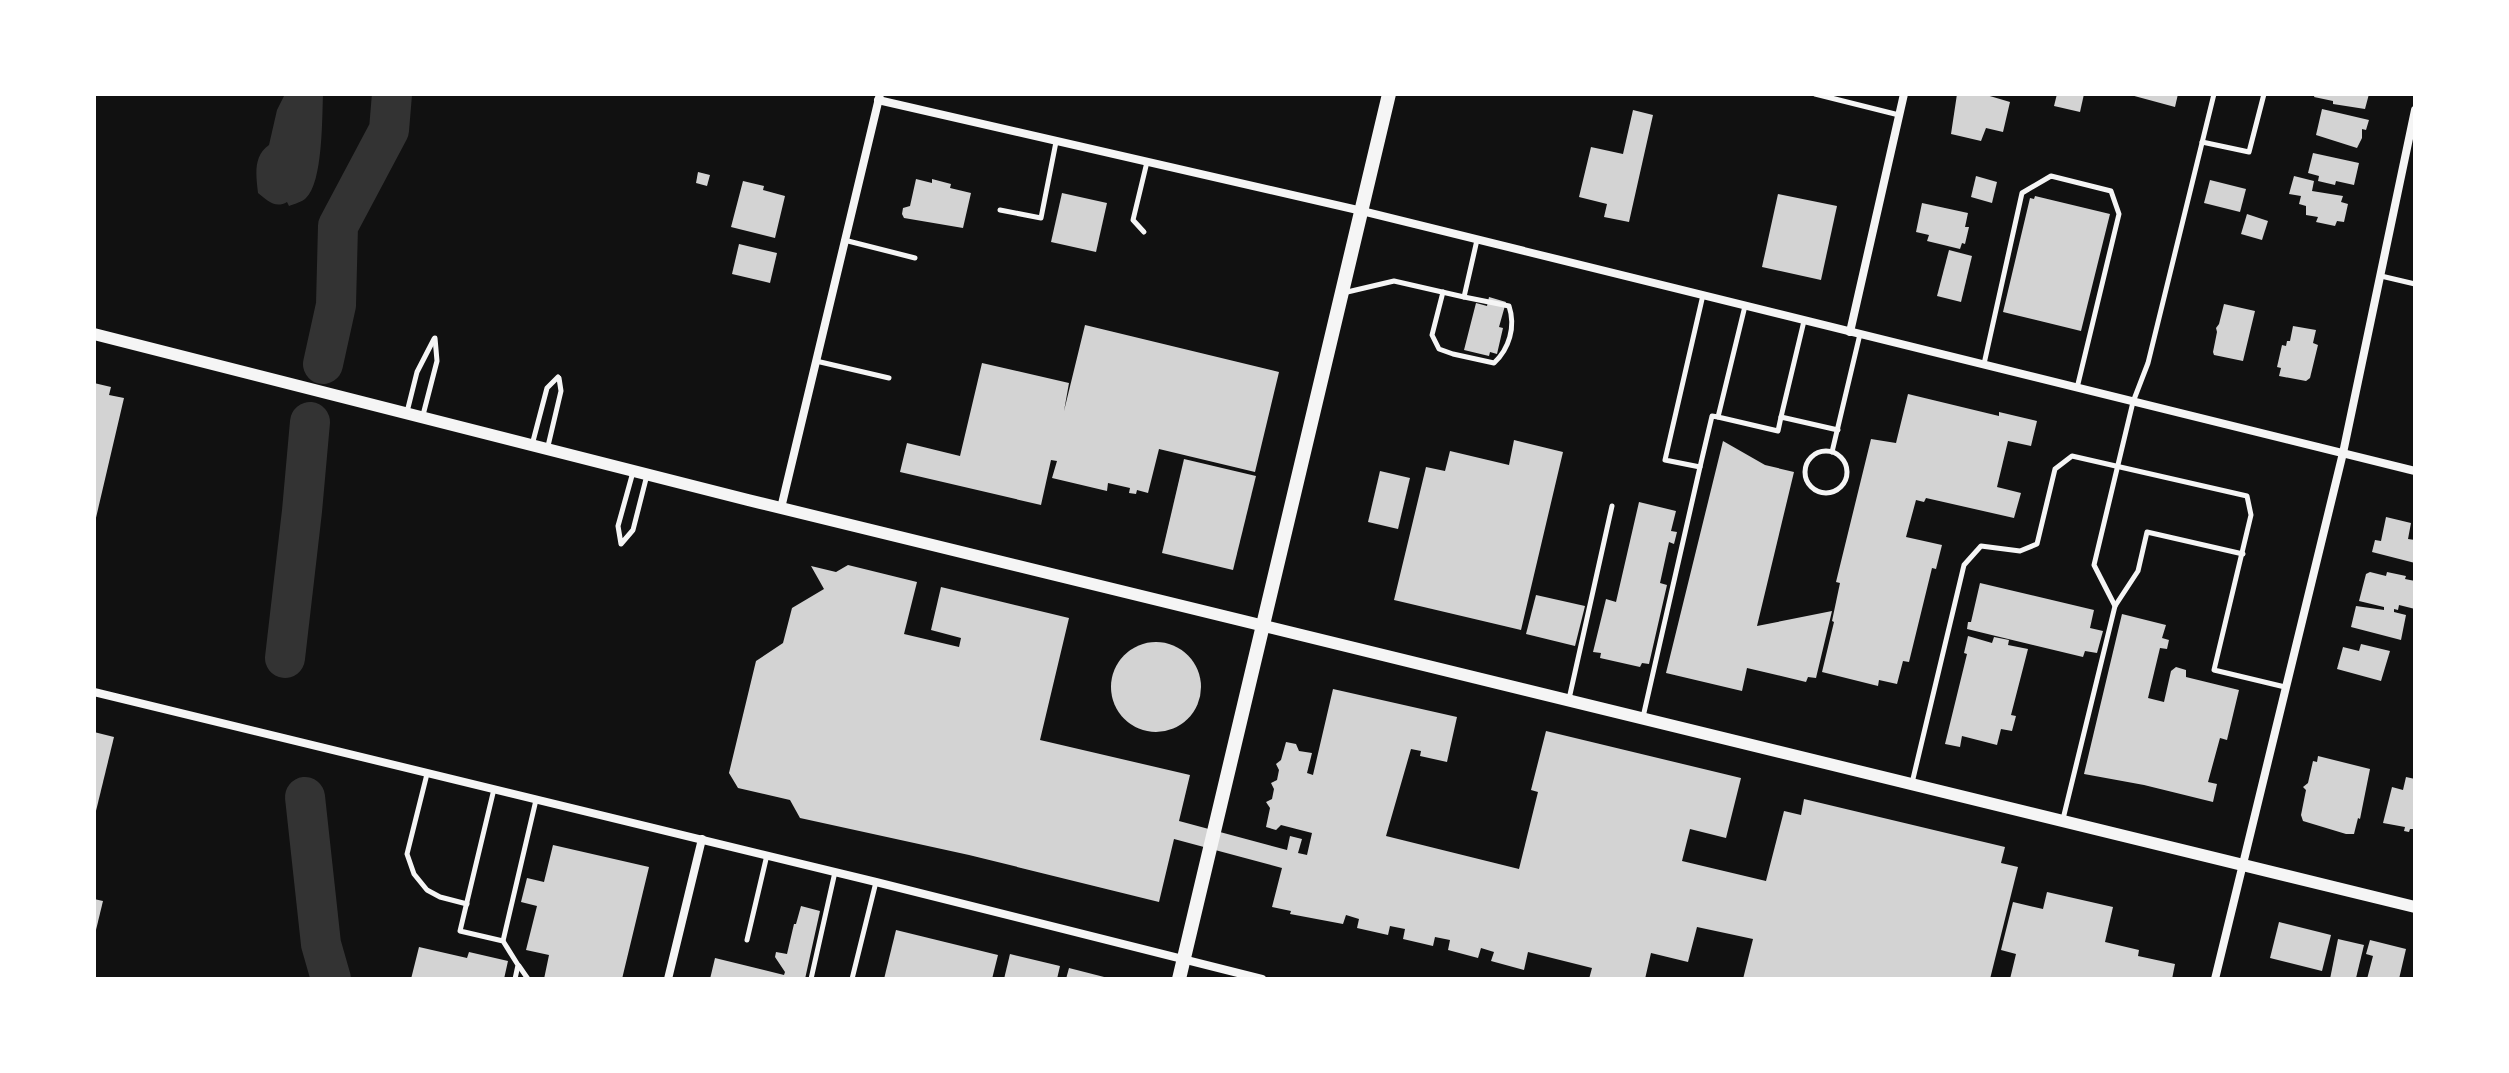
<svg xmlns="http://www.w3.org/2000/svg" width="2509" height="1073" viewBox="0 0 2509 1073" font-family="Mulish,sans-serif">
<rect width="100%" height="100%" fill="#111"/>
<path fill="#333" d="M285,94H323C322,118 323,182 306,198C302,202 294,204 289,206L287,202C275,209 267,200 258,193C256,175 253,156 269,145L277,110Z"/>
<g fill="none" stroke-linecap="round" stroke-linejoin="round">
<g stroke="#333" stroke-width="40">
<polyline points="323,364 336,305 338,226 389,130 392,94"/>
<polyline points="285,658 302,511 310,422"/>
<polyline points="305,797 321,944 331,979"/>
</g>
</g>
<g fill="#d3d3d3">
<polygon points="1957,94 1983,94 2010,102 2003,132 1986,128 1981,141 1951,134"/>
<polygon points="2057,94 2084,94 2080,112 2054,106"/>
<polygon points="2127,94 2178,94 2175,107"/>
<polygon points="2315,94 2369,94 2365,109 2333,104 2333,101 2314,97"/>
<polygon points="2322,109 2369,120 2366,130 2362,129 2362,138 2357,148 2316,135"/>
<polygon points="1633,110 1653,115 1629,222 1604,217 1607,204 1579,197 1591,147 1623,154"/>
<polygon points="2313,153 2359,163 2354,185 2336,181 2335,185 2318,181 2319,176 2308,173"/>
<polygon points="698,172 710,175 707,186 696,183"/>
<polygon points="1976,176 1997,182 1992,203 1971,197"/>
<polygon points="2294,176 2314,181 2312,191 2343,196 2341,202 2348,204 2344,222 2337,221 2335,226 2316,222 2318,217 2306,215 2306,206 2299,204 2301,196 2289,194"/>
<polygon points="916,179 932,183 932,179 951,184 950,188 971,193 963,228 904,218 902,214 903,208 910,206"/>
<polygon points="2210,180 2246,189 2240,212 2204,203"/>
<polygon points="743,181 764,186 763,190 785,196 775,238 731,227"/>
<polygon points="1062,193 1107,203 1096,252 1051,242"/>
<polygon points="1778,194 1837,206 1821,280 1762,267"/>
<polygon points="2035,196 2110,214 2081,331 2003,312 2030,198 2034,199"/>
<polygon points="1922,203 1968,213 1965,227 1969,227 1965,244 1962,243 1960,249 1927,241 1929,235 1916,232"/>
<polygon points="2247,214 2268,221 2262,240 2241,234"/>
<polygon points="739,244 777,253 770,283 732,274"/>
<polygon points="1949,250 1972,256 1961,302 1937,296"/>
<polygon points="1489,297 1506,302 1499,327 1503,328 1497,354 1490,352 1489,356 1464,350 1476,303 1487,306"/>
<polygon points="2224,304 2255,311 2243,361 2214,355 2213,352 2217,332 2216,328 2219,324"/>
<polygon points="1085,325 1279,372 1255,472 1159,449 1148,493 1137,490 1136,494 1129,493 1130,488 1108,483 1107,491 1052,478 1057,461 1051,460 1041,505 900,472 907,443 960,456 982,363 1069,383 1064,411"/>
<polygon points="2293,326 2316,330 2313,343 2318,345 2310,378 2306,381 2279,376 2281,368 2277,367 2282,345 2286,346 2287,341 2290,341"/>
<polygon points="94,383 111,387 109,395 124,398 95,522"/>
<polygon points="1908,394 1999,416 1999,412 2037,421 2031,446 2008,441 1997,487 2021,493 2014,518 1926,498 1924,502 1916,500 1906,537 1942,545 1936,569 1932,568 1909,662 1903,661 1897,684 1879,680 1878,686 1822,672 1834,622 1832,621 1840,583 1836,582 1871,439 1896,443"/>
<polygon points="1514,440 1563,452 1521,630 1394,600 1426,467 1445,471 1450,451 1509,465"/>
<polygon points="1723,441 1765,465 1794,472 1757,626 1832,611 1816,678 1808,677 1806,682 1747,668 1742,691 1666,673"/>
<polygon points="1184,459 1256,476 1233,570 1162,553"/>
<polygon points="1380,471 1410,478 1398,529 1368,522"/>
<polygon points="1639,502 1676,511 1671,531 1677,532 1674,544 1669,542 1660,583 1667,585 1649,664 1642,663 1640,667 1600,658 1601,653 1593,652 1606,599 1616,602"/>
<polygon points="2386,517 2411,523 2408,539 2415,540 2415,563 2372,552 2375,540 2381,541"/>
<polygon points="848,565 917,582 904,634 959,647 961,638 931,630 941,587 1069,618 1040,740 1190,775 1179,821 1287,850 1290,836 1302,839 1298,853 1307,855 1312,833 1281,825 1276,830 1266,827 1270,808 1266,802 1272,799 1274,789 1271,783 1277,780 1279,770 1276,764 1281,760 1286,742 1296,744 1299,751 1312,753 1307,773 1313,775 1333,689 1457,717 1447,762 1420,756 1421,751 1411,749 1386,836 1519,869 1538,792 1531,790 1546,731 1741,778 1726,838 1690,829 1682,861 1766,881 1784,811 1801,815 1804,799 2005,847 2001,863 2018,867 1990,979 1743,979 1753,939 1697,927 1688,962 1651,953 1645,979 1589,979 1592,968 1528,952 1524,970 1491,961 1494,952 1481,948 1478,958 1448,950 1450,940 1435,937 1433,946 1403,939 1405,929 1390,926 1388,935 1357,928 1359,919 1346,915 1343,924 1290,914 1291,911 1272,907 1282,868 1174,839 1159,902 969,855 800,818 790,800 738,788 729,773 756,661 783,643 792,608 824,589 811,566 836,572"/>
<polygon points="2387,572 2406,576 2405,579 2415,581 2415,609 2399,605 2398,610 2394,609 2394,612 2406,615 2401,640 2351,627 2356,606 2384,610 2384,607 2359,601 2366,574 2370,572 2386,576"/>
<polygon points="1980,583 2094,610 2090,628 2103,631 2097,653 2085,651 2083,657 1967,629 1968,622 1971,622"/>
<polygon points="1536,595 1585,606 1575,646 1526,634"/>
<polygon points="2122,614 2166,625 2162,638 2169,640 2167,649 2160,648 2148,698 2164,702 2171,671 2176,667 2186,670 2186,677 2239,690 2227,740 2220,738 2208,782 2217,784 2213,802 2144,785 2084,774"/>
<polygon points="1968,636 1992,643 1994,637 2009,640 2008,645 2028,649 2011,715 2016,716 2012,731 2001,729 1997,745 1962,736 1960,747 1945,744 1967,654 1964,653"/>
<circle cx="1156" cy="687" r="45"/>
<polygon points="2361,644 2390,651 2381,681 2337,669 2343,647 2359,651"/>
<polygon points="94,732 114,737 95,815 94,815"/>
<polygon points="2318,756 2370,769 2360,819 2358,818 2354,834 2346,834 2303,821 2301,815 2306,790 2303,787 2308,783 2313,761 2317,762"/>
<polygon points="2406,777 2415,779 2415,829 2410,829 2409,832 2404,831 2405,827 2383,823 2392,787 2403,790"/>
<polygon points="553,845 649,867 622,979 544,979 549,955 526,950 537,906 521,902 527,878 544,882"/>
<polygon points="2047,892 2113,907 2105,942 2139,950 2138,956 2175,964 2172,979 2010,979 2016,954 2001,950 2013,902 2043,909"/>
<polygon points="94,899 103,901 95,934 94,934"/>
<polygon points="801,906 820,911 805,979 710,979 715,958 784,975 785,972 775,957 776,952 787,954 794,924 796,924"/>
<polygon points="2279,922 2331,935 2322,971 2270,958"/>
<polygon points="896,930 998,955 992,979 884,979"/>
<polygon points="2338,939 2364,945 2356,978 2330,979"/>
<polygon points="2370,940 2406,949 2399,979 2367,979 2373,956 2366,954"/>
<polygon points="419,947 467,958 469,952 508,961 504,979 411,979"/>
<polygon points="1010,954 1060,966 1057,979 1004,979"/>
<polygon points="1069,968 1108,978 1108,979 1066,979"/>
</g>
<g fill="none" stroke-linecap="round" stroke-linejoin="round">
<g stroke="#f5f5f5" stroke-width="5">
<polyline points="1815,94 1899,115"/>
<polyline points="2202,142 2249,152 2264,94"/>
<polyline points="1000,210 1041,218 1056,142"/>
<polyline points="1144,232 1133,220 1147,162"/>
<polyline points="844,240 915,258"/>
<polyline points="2381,276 2415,284"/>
<path d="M1443,292L1432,335L1439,349L1453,354L1494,363C1509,349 1516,327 1509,306L1464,297"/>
<polyline points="1343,293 1394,281 1464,297 1477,240"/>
<polyline points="1703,295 1665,460 1700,467 1712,416 1718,417"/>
<polyline points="1745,306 1718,417 1778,431 1781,417 1838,430"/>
<polyline points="816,361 889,378"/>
<polyline points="1984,364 2022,193 2051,176 2111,191 2119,214 2077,388"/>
<polyline points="407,412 417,372 434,339"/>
<polyline points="423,415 437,361 435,338"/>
<polyline points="1781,417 1804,321"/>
<polyline points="532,445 547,388 558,377"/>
<polyline points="548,446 561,391 559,378"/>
<circle cx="1826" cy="472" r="21"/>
<polyline points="1832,452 1860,334"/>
<polyline points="633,472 618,526 621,544 633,530 647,475"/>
<polyline points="2115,606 2094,565 2133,402 2148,363 2214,94"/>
<polyline points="1569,699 1612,506"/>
<polyline points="1643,717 1700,467"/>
<polyline points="427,774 407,854 414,874 427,890 440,897 467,904"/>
<polyline points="1912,783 1964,565 1981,546 2020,551 2037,544 2055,469 2072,456 2247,496 2251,515 2214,670 2285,687"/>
<polyline points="494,789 460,931 503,941 518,965 515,979"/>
<polyline points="2063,819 2115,606 2138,571 2147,532 2243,554"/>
<polyline points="747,940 767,855"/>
<polyline points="503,941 536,800"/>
<polyline points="519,966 528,979"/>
<polyline points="811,979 835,872"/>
<polyline points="852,979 876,882"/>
</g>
<g stroke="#f5f5f5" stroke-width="8">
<polyline points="878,100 1362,211 2415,471"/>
<polyline points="1850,332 1904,94"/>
<polyline points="781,508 880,94"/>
<polyline points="94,692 876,882 1262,979"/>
<polyline points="668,979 702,839"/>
<polyline points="2215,979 2343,453 2415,110"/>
</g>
<polyline stroke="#f5f5f5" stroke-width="12" points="94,334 748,500 2415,907"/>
<polyline stroke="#f5f5f5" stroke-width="14" points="1179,979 1389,94"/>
</g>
<rect width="2509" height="1073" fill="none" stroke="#ffffff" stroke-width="192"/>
</svg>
